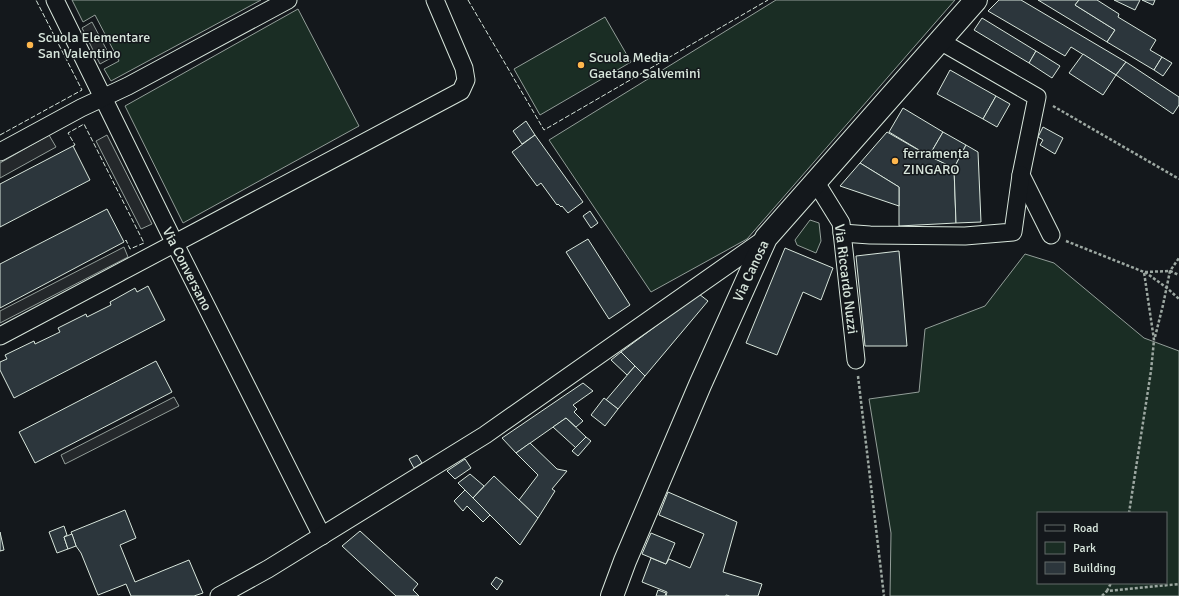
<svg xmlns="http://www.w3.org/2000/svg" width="1179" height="596" viewBox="0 0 1179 596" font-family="Signika,sans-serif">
<rect width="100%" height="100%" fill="#14181c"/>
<g fill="#1a2d24" stroke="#939e99" fill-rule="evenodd">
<polygon points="72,0 261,0 111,81 104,69 119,61 95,15 83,22"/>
<polygon points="776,0 955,0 747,239 651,292 549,140"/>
<polygon points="298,9 359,126 183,223 125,106"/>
<polygon points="605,17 631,62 540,115 514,69"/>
<polygon points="810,220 819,223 821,241 816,253 797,245 795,240"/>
<path d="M1025,254L1054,263L1144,338L1179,351V596H890L891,533L869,399L919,392L925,329L985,306ZM1038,513H1166V583H1038Z"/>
</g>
<g fill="#24282b" stroke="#939e99">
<polygon points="92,22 111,58 100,64 82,28"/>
<polygon points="49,135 56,147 0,178 0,163"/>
<polygon points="107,135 152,224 141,229 96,141"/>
<polygon points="124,247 128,257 0,323 0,311"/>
<polygon points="174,397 179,406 65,464 61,455"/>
</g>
<g fill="#2c363c" stroke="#d8e6dc">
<polygon points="999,0 1021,0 1126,62 1116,75 1071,47 1065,56 988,11"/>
<polygon points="1038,0 1079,0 1075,5 1115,30 1107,42"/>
<polygon points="1079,0 1097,0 1119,14 1118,17 1156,40 1150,50 1162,57 1154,70 1107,42 1115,30 1075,5"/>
<polygon points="1114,0 1140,0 1135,10"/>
<polygon points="1142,0 1155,0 1153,5"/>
<polygon points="982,18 1036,51 1029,63 974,30"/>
<polygon points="1036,51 1060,66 1052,78 1029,63"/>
<polygon points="1083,54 1116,75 1103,95 1069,73"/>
<polygon points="1162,57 1172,63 1163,76 1154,70"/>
<polygon points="1126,62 1179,97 1179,105 1173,114 1116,75"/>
<polygon points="950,70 996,96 983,119 937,94"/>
<polygon points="996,96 1010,104 997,127 983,119"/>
<polygon points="903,108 943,132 929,156 889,132"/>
<polygon points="526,121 535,135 522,144 513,131"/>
<polygon points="1043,127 1063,138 1055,154 1040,145 1043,140 1038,137"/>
<polygon points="887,132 929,156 954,168 956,223 899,226 899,187 860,163"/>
<polygon points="943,132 966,145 954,168 929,156"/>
<polygon points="535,135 583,202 568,213 562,206 561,207 558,204 557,205 541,183 537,186 512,152"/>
<polygon points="966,145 978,152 981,222 956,223 954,168"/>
<polygon points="73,146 90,180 0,227 0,184"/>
<polygon points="860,163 899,187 899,206 840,186"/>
<polygon points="107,209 124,242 0,308 0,264"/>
<polygon points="590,211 598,223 591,228 583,216"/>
<polygon points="588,239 630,305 609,319 566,252"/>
<polygon points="785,248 833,268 821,300 803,292 777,355 746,343"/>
<polygon points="899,251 907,346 865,346 856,256"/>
<polygon points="148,286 165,320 14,398 0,370 0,362 7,359 5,355 34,341 35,344 60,332 58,328 86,314 87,317 111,305 110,302 135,288 137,292"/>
<polygon points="699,294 708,301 645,376 621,352"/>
<polygon points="621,352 635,366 627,375 611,360"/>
<polygon points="156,361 172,392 35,463 19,432"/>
<polygon points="635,366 645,376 618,409 606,400"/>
<polygon points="583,383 593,391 573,405 577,409 574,412 583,421 576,427 566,418 516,453 502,438"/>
<polygon points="604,398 618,409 605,426 591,415"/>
<polygon points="566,418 586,437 576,448 553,427"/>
<polygon points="586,437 591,441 578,456 572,451"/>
<polygon points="530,443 557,469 567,471 552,489 555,491 538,518 519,500 538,475 516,453"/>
<polygon points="417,455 422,463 414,468 409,459"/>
<polygon points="465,459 471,468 455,479 447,471"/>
<polygon points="470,474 484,486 473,498 458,483"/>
<polygon points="494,476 538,518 520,545 473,498"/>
<polygon points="465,490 490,515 483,522 467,506 463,511 454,501"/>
<polygon points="668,492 737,522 723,572 762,584 758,596 730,596 726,595 726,596 666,596 667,592 642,582 651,558 666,564 669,559 690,568 704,534 659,515"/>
<polygon points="125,510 136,538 120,545 135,582 189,560 203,593 194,596 131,596 126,584 98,595 81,553 76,546 71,532"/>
<polygon points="64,526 67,535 64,537 68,549 57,553 49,532"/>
<polygon points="360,531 418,584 413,590 419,596 396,596 342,546"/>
<polygon points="0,532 4,550 0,551"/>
<polygon points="651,533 675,543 666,564 642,554"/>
<polygon points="72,534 76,546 68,549 64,537"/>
<polygon points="496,577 503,581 497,590 491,584"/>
<polygon points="658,590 666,593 665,596 656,596"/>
</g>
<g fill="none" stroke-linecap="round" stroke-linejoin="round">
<g stroke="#d8e6dc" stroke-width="19">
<g id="street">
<polyline points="55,0 175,244 322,536"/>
<polyline points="940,41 1037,97 1021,175 1051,235"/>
<polyline points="0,152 81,108 128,86 288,0"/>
<polyline points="815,181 841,223 856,360"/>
<polyline points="842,233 870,235 965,236 1013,232 1021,175"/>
<polyline points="0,336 198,231 461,91 466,80 464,68 435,0"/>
<polyline points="219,596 268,569 485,435 766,238"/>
</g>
</g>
<g stroke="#d8e6dc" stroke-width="24">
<polyline id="secondary" points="612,596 625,561 700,385 766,238 976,0"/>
</g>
<g stroke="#9da8a2" stroke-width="2.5" stroke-dasharray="3 2" stroke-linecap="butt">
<polyline points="1053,106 1179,179"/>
<polyline points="1066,241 1144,272 1154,340 1151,371 1129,513"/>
<polyline points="1145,272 1167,288 1179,299"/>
<polyline points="1145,272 1170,271 1179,275"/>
<polyline points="1155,337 1163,305 1170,271 1179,258"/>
<polyline points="858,376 884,596"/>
<polyline points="1107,591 1111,583"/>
<polyline points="1102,596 1107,591 1179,584"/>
</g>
<use href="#street" stroke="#14181c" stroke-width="17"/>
<use href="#secondary" stroke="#14181c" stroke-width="22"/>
<g stroke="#d8e6dc" stroke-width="1" stroke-dasharray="5 2" stroke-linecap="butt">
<polyline points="468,0 544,130 768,0"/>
<polyline points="0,135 82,90 36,0"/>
<polyline points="73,146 75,145 68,133 84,124 144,243 130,249 126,240 124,242"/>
</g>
</g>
<g fill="#ffb74d" stroke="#14181c" stroke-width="1.5">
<circle cx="30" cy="45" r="4"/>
<circle cx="581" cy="65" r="4"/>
<circle cx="895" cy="161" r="4"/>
</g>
<g text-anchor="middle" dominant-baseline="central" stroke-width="3" stroke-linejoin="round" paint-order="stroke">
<g font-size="14" fill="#d8e6dc" stroke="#14181c" text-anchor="start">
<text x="38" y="37">Scuola Elementare<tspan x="38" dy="16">San Valentino</tspan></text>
<text x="589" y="57">Scuola Media<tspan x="589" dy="16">Gaetano Salvemini</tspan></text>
<text x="903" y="153">ferramenta<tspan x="903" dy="16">ZINGARO</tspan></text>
</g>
<g font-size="14" fill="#d8e6dc" stroke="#14181c">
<text transform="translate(187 269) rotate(63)">Via Conversano</text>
<text transform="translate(751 271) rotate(-65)">Via Canosa</text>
<text transform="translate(846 279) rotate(83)">Via Riccardo Nuzzi</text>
</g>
</g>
<rect x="1037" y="512" width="130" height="72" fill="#14181c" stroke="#626a69"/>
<rect x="1045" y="525" width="20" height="6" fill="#14181c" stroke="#626a69"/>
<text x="1073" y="532" font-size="12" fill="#d8e6dc">Road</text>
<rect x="1045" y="542" width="20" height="12" fill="#1a2d24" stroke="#626a69"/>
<text x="1073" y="552" font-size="12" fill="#d8e6dc">Park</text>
<rect x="1045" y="562" width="20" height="12" fill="#2c363c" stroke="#626a69"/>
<text x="1073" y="572" font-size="12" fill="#d8e6dc">Building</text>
</svg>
